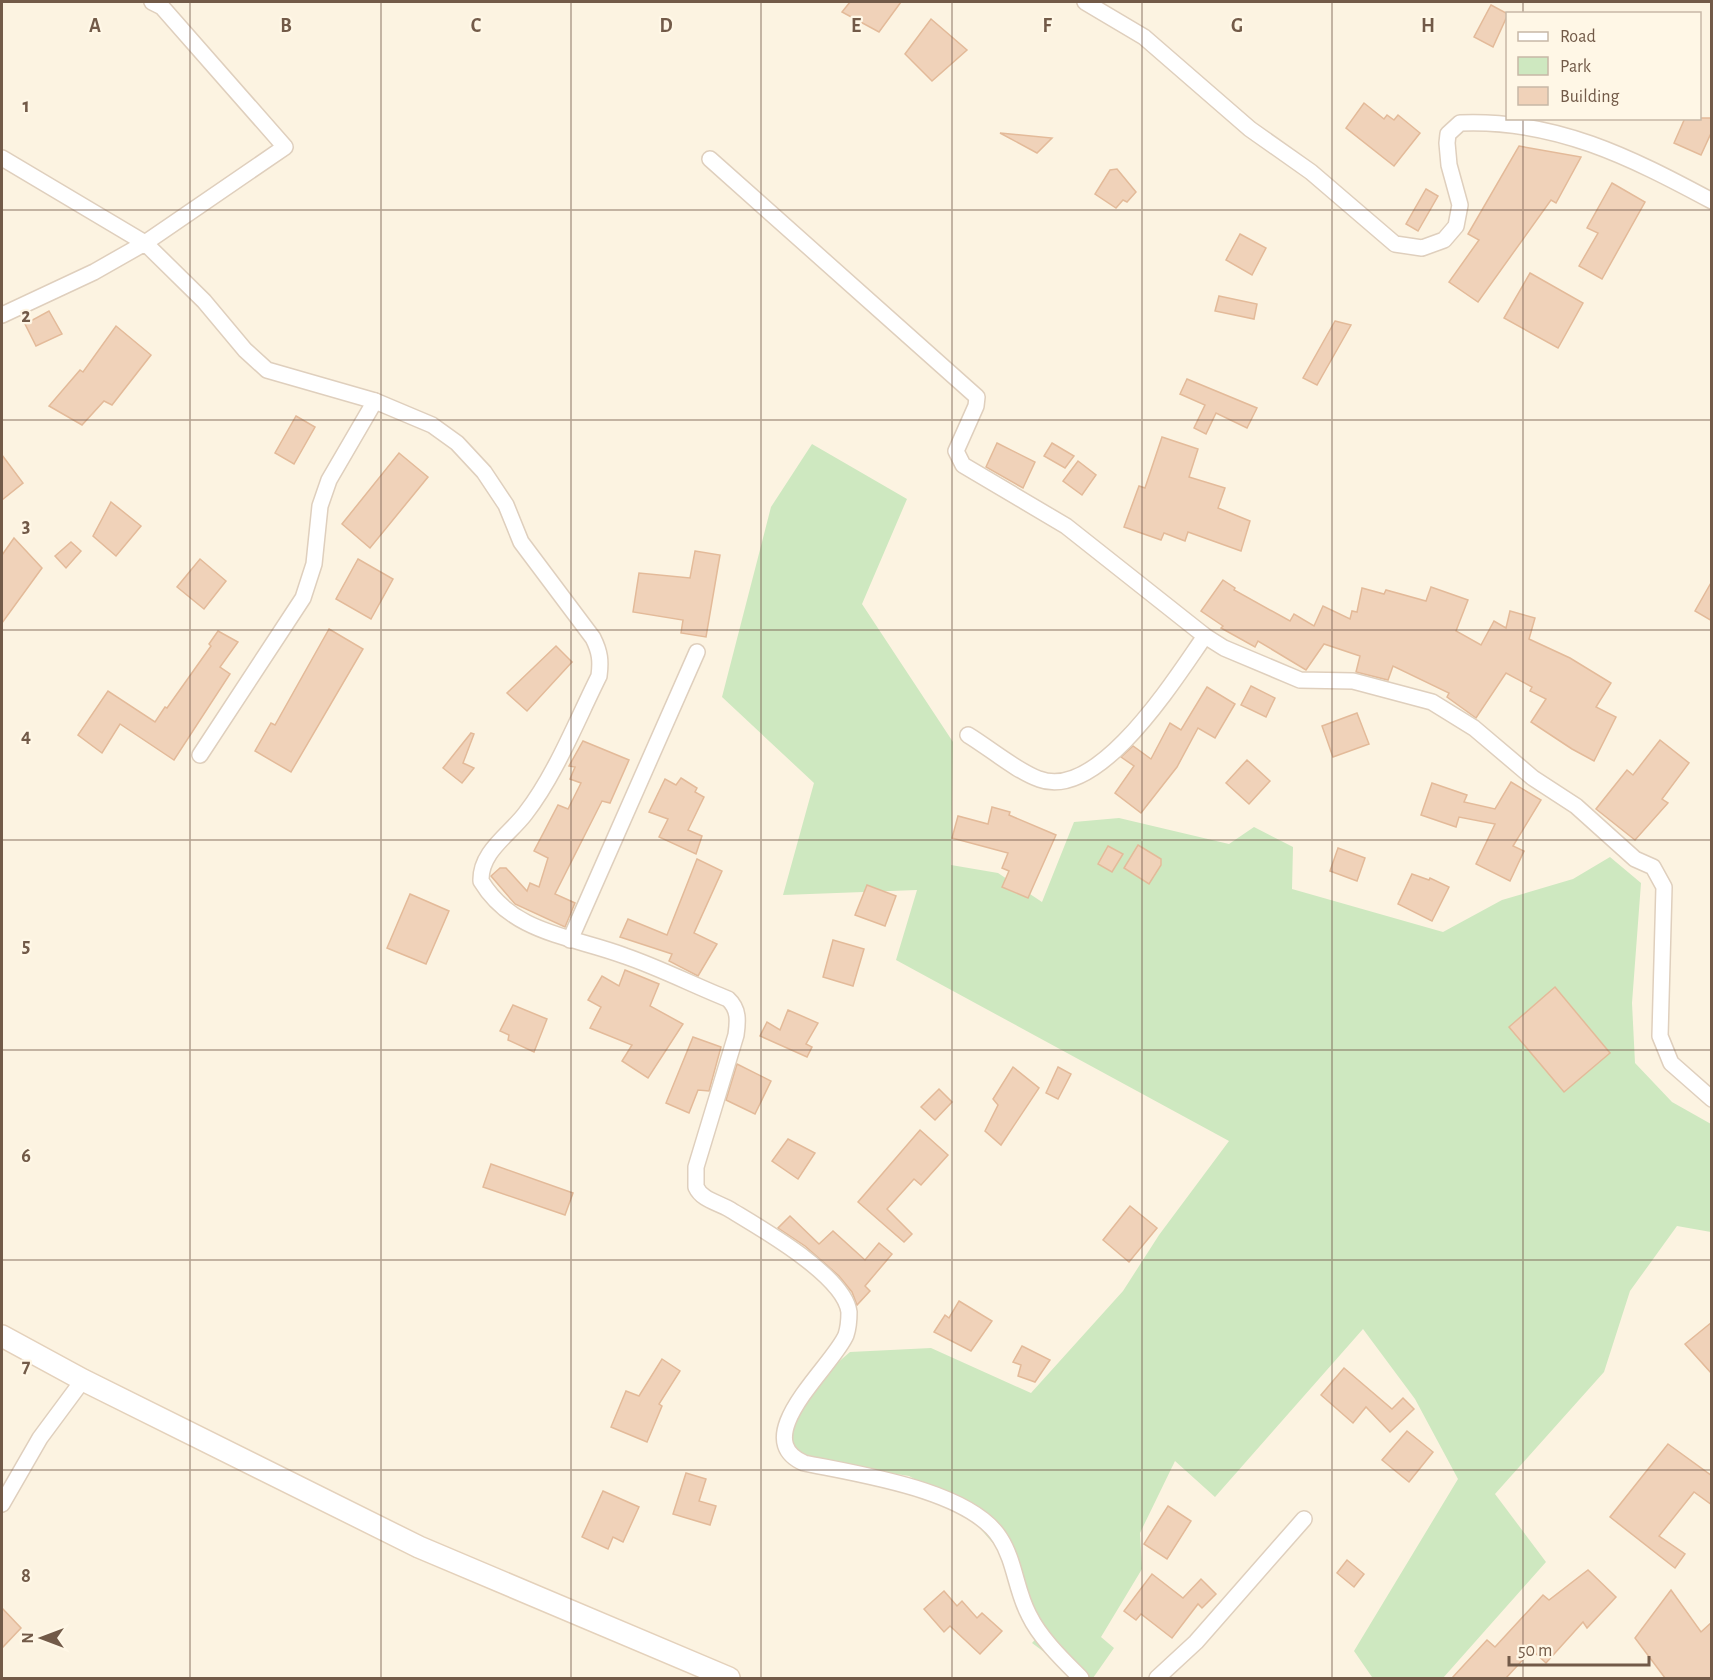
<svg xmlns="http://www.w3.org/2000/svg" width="1713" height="1680" viewBox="0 0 1713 1680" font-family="'Alegreya Sans',sans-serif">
<rect width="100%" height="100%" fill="#fcf3e1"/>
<polygon fill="#cee8c0" points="812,444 907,499 862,604 953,742 951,865 998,873 1042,902 1074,822 1119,818 1229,844 1254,827 1293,847 1292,889 1443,932 1502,900 1573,879 1610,857 1641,883 1632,1003 1635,1063 1672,1102 1711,1124 1711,1232 1677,1226 1630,1291 1604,1372 1495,1494 1546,1562 1443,1678 1372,1677 1354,1651 1458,1479 1415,1399 1363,1329 1215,1497 1175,1461 1140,1533 1142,1569 1101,1637 1114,1648 1093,1678 1079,1678 1032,1643 1042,1632 1010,1563 959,1504 909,1476 791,1458 790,1417 807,1389 850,1352 931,1348 1031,1393 1123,1291 1159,1235 1229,1141 896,960 917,890 783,895 814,783 722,697 771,507"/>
<g fill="#f0d2b9" stroke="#e3ba99" stroke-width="1.5">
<polygon points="850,2 901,2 879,32 842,12"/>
<polygon points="1491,5 1508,14 1493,47 1474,37"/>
<polygon points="931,19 967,50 932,81 905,54"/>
<polygon points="1364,103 1384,119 1387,115 1394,120 1398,115 1420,133 1394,166 1346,128"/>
<polygon points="1685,118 1712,118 1712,131 1701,155 1674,143"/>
<polygon points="1000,133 1052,138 1037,153"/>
<polygon points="1519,146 1581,157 1556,203 1551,200 1478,302 1449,282 1479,240 1468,234"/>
<polygon points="1117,169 1136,192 1127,202 1123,200 1116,208 1095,194 1110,170"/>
<polygon points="1612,183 1645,202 1602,279 1579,266 1598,233 1587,228"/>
<polygon points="1426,189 1438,196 1418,231 1406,224"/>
<polygon points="1240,234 1266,248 1252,275 1226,260"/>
<polygon points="1530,273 1583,303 1558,348 1504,318"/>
<polygon points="1219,296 1257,304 1254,319 1215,311"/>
<polygon points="49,311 62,334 36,346 25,324"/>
<polygon points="1335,321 1351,325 1317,385 1303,378"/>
<polygon points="116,326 151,355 112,405 104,401 82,425 49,406 80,370 83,372"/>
<polygon points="1187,379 1257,408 1247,428 1216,413 1206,434 1194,428 1205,405 1180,394"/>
<polygon points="296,416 315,427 294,464 275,453"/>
<polygon points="1162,437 1198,449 1189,477 1225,488 1218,508 1250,521 1241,551 1188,532 1185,541 1164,533 1161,540 1124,527 1139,486 1145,488"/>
<polygon points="997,443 1035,462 1023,488 986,467"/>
<polygon points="1052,443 1074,456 1065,468 1044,456"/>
<polygon points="399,453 428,477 370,548 342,524"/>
<polygon points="2,455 23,483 2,500"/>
<polygon points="1078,461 1096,475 1082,495 1063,481"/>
<polygon points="111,502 141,526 116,556 93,536"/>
<polygon points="14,538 42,568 2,623 2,555"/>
<polygon points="71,542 81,551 66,568 55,556"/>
<polygon points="695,551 720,555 706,637 681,633 683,620 633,612 639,573 690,578"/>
<polygon points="200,559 226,581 204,609 177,587"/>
<polygon points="358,559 393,579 371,619 336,599"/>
<polygon points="1223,580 1235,588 1234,590 1290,621 1294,614 1314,626 1323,606 1350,619 1352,611 1357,612 1362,588 1384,594 1386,590 1426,601 1431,587 1468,600 1456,631 1481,645 1494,621 1506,628 1510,611 1535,618 1529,639 1570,658 1611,683 1596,707 1616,717 1594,761 1572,749 1531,722 1546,699 1530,691 1532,687 1506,673 1476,718 1447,697 1449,693 1393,666 1388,680 1356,672 1360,656 1324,644 1306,670 1258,641 1255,647 1221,628 1223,626 1201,611"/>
<polygon points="1712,581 1712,621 1695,611"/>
<polygon points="329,629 363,649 291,772 255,751 271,723 275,725"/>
<polygon points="218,631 238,642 220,667 230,674 174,760 120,724 102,753 78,735 108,691 155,722 165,707 167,708 211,646 209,644"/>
<polygon points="556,646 572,662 527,711 507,693"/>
<polygon points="1251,686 1275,698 1266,717 1241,705"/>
<polygon points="1207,687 1235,704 1215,738 1198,728 1177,767 1141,813 1115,793 1134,766 1121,757 1133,746 1151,759 1170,723 1181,730"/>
<polygon points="1357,713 1369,744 1333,757 1322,726"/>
<polygon points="471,733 474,734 463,763 474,768 462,783 443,768"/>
<polygon points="1660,740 1689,763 1662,799 1668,803 1635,840 1596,809 1627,770 1633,775"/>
<polygon points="583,741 629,760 610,803 602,801 555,894 575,903 565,927 515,904 491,876 500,868 506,868 527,891 530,883 539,887 548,858 534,851 558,805 568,809 581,783 570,779 575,767 569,766"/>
<polygon points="1247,760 1270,781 1249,804 1226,783"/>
<polygon points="681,778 697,788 695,792 704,797 688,830 702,836 696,854 659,837 668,819 649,812 665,779 676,785"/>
<polygon points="1511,782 1541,800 1513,846 1524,851 1510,881 1476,864 1495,824 1459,817 1456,827 1421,815 1432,783 1467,795 1464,802 1495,809"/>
<polygon points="992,807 1010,812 1009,815 1056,835 1028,898 1002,887 1009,871 1002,868 1008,853 952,838 958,816 988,824"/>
<polygon points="1138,845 1161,859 1161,865 1149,884 1124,868"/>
<polygon points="1108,846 1123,854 1112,872 1098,864"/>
<polygon points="1338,848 1365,858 1357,881 1330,871"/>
<polygon points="697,859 722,871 694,933 717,944 698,976 669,961 672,954 620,937 628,919 667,935"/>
<polygon points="1412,874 1429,880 1430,878 1449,887 1432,921 1398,904"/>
<polygon points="867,885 896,896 885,926 855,915"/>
<polygon points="410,894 449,911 426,964 387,948"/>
<polygon points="833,940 864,949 853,986 823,977"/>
<polygon points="625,970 659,984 650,1006 683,1024 648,1078 622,1061 632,1045 590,1028 601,1007 588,1000 602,976 619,986"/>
<polygon points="1555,987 1610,1053 1564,1092 1509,1027"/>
<polygon points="513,1005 547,1019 534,1052 508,1040 509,1035 500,1031"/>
<polygon points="788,1010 818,1023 806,1044 812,1047 807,1057 760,1036 767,1022 780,1030"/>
<polygon points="693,1037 721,1047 709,1091 698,1090 689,1113 666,1103"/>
<polygon points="737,1064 771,1081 755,1114 726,1100"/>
<polygon points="1013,1067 1039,1088 1001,1145 985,1131 998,1105 993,1099"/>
<polygon points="1058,1067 1071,1074 1058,1099 1046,1093"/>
<polygon points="939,1089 952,1102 935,1120 921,1107"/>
<polygon points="920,1130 948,1155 921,1185 914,1179 887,1209 912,1234 904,1242 858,1202"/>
<polygon points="788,1139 815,1153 798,1179 772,1161"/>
<polygon points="491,1164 573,1193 565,1215 483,1187"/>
<polygon points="1130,1206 1157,1228 1129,1262 1103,1240"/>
<polygon points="790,1216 819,1244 833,1231 865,1260 879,1243 892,1254 865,1286 870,1291 857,1305 852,1292 839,1276 805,1246 778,1228"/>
<polygon points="959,1301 992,1321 971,1351 934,1332 945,1315 949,1318"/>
<polygon points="1712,1322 1712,1374 1685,1344"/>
<polygon points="1022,1346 1050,1360 1035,1382 1018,1376 1021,1365 1013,1362"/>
<polygon points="662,1359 680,1371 659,1404 662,1406 647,1442 611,1427 626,1391 639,1396"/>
<polygon points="1344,1368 1392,1409 1403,1398 1414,1409 1390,1432 1366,1407 1353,1423 1321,1395"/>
<polygon points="1407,1431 1433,1452 1409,1482 1382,1460"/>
<polygon points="1668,1444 1712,1476 1712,1505 1694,1492 1659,1536 1685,1554 1675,1568 1610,1517"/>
<polygon points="686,1473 706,1479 699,1501 716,1506 710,1525 673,1514"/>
<polygon points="603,1491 639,1507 623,1542 613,1537 608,1549 582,1537"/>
<polygon points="1168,1506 1191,1521 1167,1559 1144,1544"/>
<polygon points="1347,1560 1364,1574 1354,1587 1337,1573"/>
<polygon points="1588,1570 1616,1597 1587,1628 1583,1622 1546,1663 1532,1650 1506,1678 1452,1678 1487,1640 1495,1647 1543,1595 1549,1600"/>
<polygon points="1152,1574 1183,1598 1201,1579 1216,1594 1202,1608 1198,1604 1172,1638 1141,1614 1136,1620 1124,1611"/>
<polygon points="1671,1590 1701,1632 1712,1622 1712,1678 1665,1678 1635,1638"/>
<polygon points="944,1591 957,1606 962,1601 977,1618 982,1613 1002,1631 980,1654 950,1626 944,1632 924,1609"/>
<polygon points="2,1608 21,1628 2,1648"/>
</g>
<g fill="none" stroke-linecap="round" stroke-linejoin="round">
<g stroke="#dfcfbd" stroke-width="18">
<g id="street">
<path d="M1085,2L1144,37L1250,129L1311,172L1395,244L1422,248L1444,240L1456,226L1460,205L1449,165L1447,143L1448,134L1460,123C1555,119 1630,157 1712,201"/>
<polyline points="2,158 145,243 285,147 162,7 152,2"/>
<polyline points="710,159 977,397 976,406 956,451 963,465 1066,526 1205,636"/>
<path d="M2,315L94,272L145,243L204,301L245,350L267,370L375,401L432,425L457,443L484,472L506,505L521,542L593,638C600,652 601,661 599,676C577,720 555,776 525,814C509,835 480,852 481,881C513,934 572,936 625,956C660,968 693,985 728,999C739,1009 738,1021 736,1035L696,1167V1187C702,1200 717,1202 729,1209C760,1228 844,1275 849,1312C849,1318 848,1329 846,1335C834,1365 746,1438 804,1463C857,1474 970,1490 1000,1538C1015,1561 1016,1591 1029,1615C1040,1638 1063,1660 1081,1678"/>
<path d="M968,735C988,747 1018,772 1039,779C1099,802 1176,677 1205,636L1224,648L1300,680L1353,681L1432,702L1474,728L1533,778L1576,806L1635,859L1653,867L1664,887L1660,1036L1671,1063L1712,1099"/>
<polyline points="200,755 303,598 314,564 320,506 329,480 375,401"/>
<polyline points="570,940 697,652"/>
<polyline points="2,1504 40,1438 83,1380"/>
<polyline points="1157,1678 1196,1642 1304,1519"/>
</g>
</g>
<g stroke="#e4d1bb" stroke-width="24">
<polyline id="secondary" points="2,1336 83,1380 419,1547 729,1678"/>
</g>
<use href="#street" stroke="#fff" stroke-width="15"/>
<use href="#secondary" stroke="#fff" stroke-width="21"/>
</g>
<path fill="none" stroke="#725a48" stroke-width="1.5" stroke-opacity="0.55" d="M190,2V1678M381,2V1678M571,2V1678M761,2V1678M952,2V1678M1142,2V1678M1332,2V1678M1523,2V14M1523,118V1678M2,210H1712M2,420H1712M2,630H1712M2,840H1712M2,1050H1712M2,1260H1712M2,1470H1712"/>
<g font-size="20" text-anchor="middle" font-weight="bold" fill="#725a48" stroke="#fff7e6" stroke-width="4.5" stroke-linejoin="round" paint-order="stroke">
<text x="95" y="32">A</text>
<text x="286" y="32">B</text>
<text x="476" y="32">C</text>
<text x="666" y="32">D</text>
<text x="856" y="32">E</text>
<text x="1047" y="32">F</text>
<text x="1237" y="32">G</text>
<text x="1428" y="32">H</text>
<text x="26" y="112">1</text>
<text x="26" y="322">2</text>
<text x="26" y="532">3</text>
<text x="26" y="742">4</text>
<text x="26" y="952">5</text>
<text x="26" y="1162">6</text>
<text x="26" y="1372">7</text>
<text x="26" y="1582">8</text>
</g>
<rect width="1713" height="1680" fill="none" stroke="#725a48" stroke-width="6"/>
<rect x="1506" y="12" width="195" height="108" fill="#fff7e6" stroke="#c7b8a7" stroke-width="1.5"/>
<rect x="1518" y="32" width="30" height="9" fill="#ffffff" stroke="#c7b8a7" stroke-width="1.5"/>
<text x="1560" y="42" font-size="18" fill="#725a48">Road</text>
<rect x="1518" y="57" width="30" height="18" fill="#cee8c0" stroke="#c7b8a7" stroke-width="1.5"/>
<text x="1560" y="72" font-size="18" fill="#725a48">Park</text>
<rect x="1518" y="87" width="30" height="18" fill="#f0d2b9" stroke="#c7b8a7" stroke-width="1.5"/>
<text x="1560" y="102" font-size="18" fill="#725a48">Building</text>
<g transform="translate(42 1638) rotate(270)" stroke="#fff7e6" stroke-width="4.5" paint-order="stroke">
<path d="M0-4.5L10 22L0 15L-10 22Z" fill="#725a48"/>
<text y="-9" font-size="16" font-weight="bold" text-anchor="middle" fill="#725a48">N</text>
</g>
<path d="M1509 1656v9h140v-9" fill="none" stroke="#725a48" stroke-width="3"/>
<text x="1518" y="1656" font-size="18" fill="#725a48" stroke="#fff7e6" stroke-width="4.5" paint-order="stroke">50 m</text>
</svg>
